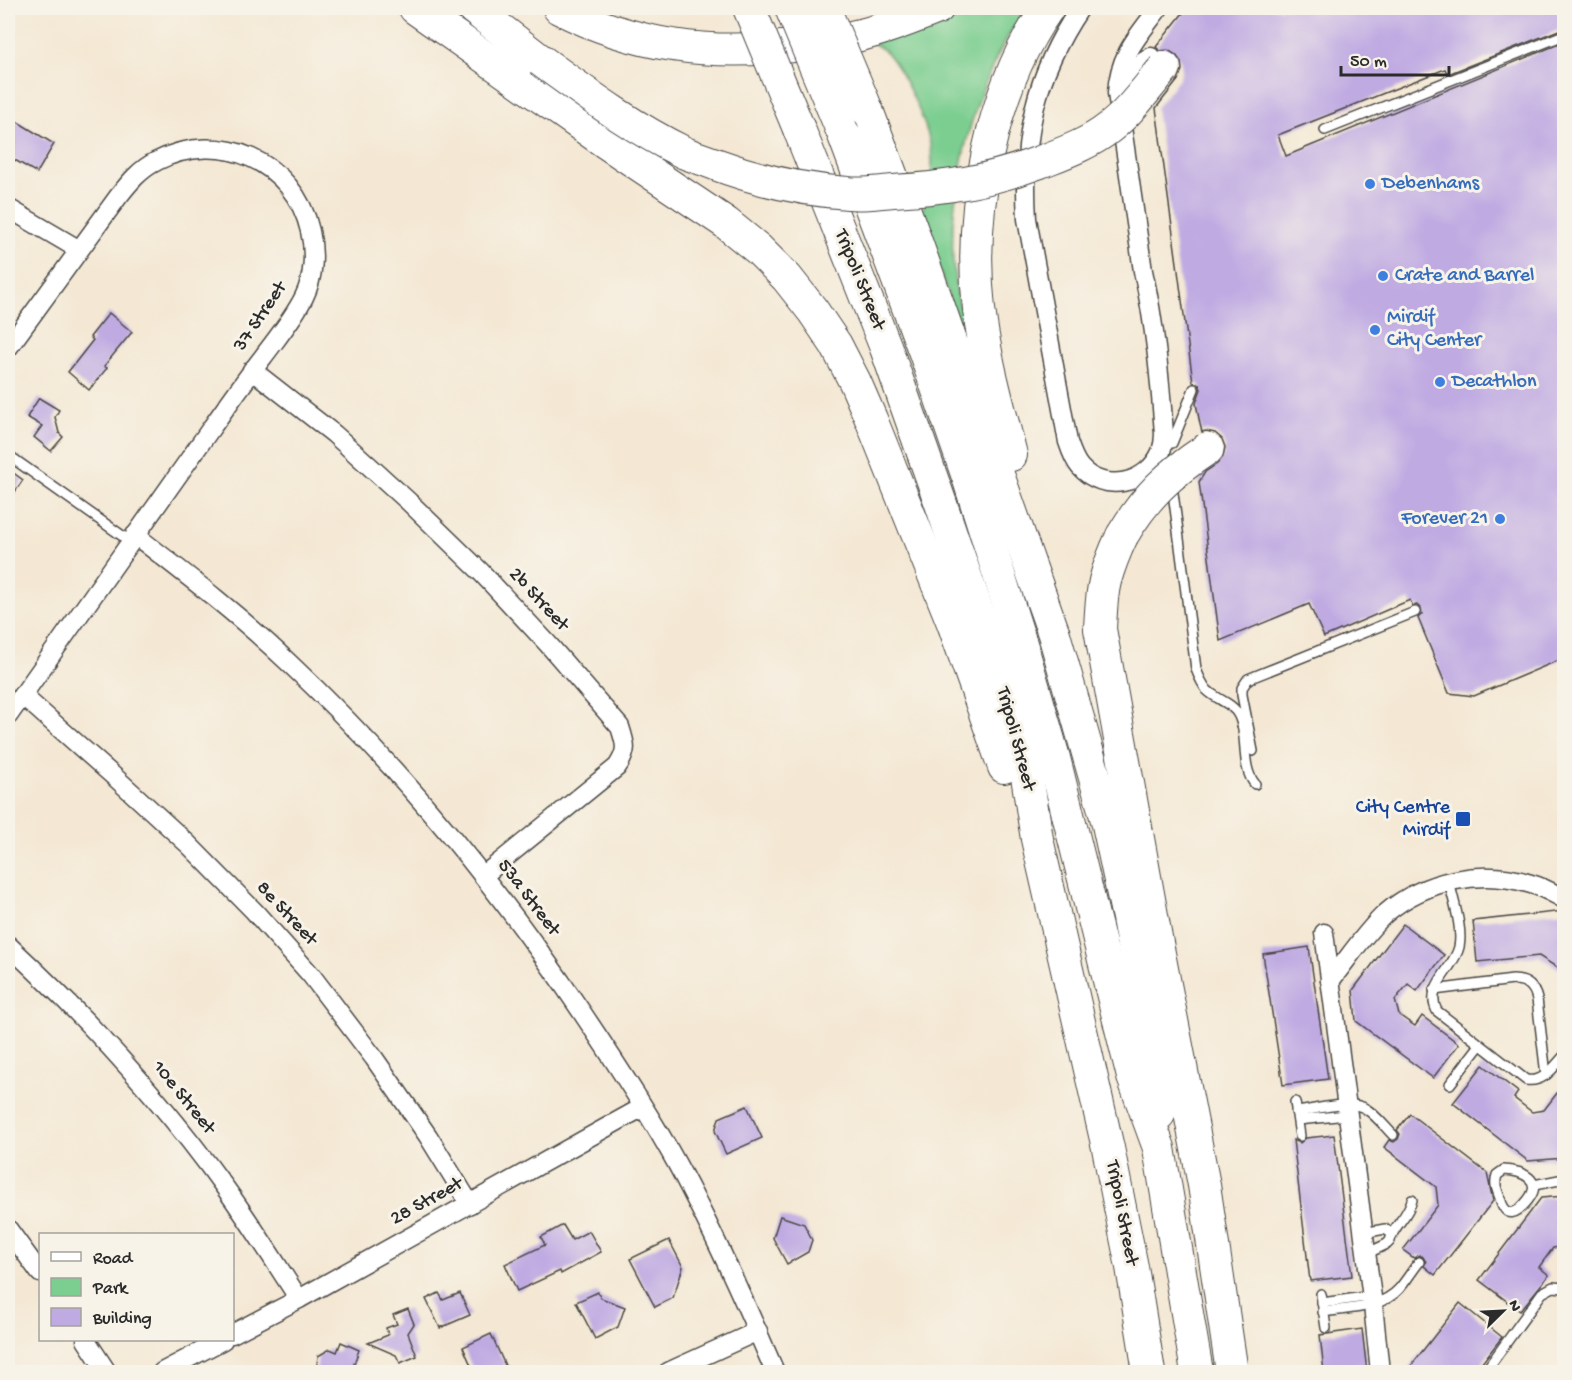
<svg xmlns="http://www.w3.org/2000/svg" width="1572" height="1380" viewBox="0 0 1572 1380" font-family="'Gochi Hand',sans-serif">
<rect width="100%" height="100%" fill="#f7f3e8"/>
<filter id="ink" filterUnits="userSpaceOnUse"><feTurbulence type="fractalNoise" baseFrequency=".0167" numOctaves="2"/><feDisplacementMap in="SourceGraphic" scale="12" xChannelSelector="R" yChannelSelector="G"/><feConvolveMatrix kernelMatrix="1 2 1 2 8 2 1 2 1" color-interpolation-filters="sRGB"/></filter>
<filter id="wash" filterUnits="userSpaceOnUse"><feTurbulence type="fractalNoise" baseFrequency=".008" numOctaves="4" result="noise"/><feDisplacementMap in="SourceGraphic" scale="24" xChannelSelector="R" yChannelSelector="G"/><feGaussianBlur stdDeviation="1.35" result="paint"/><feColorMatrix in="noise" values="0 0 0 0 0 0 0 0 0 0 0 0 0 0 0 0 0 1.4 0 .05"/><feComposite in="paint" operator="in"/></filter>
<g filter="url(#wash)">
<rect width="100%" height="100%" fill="#f4e8d4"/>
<path fill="#7bce90" stroke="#537c5e" stroke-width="1.5" d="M967,8H1026C1016,24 1004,41 996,59C967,119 947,205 954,272C957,302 966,332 972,362L920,216C929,194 935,167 930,143C925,120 898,57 878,46C873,43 866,41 861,39C895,32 936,25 967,8Z"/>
<g id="blocks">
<g fill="#bfaae2">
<polygon points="1187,8 1564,8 1564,28 1448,74 1445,69 1278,135 1286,156 1564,42 1564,658 1474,696 1449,693 1418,618 1422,614 1421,609 1417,605 1413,606 1410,600 1324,637 1309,604 1220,641 1199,482 1205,472 1217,464 1223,457 1225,447 1222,439 1215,433 1206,431 1202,432 1200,424 1196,403 1201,389 1199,384 1193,382 1156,108 1178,80 1182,70 1181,62 1176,55 1168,50 1160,51 1156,47"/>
<polygon points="8,116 54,144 37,173 8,156"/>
<polygon points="109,313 132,332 104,366 107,368 89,390 68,372 93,340 90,337"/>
<polygon points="39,398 59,410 55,417 59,433 63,437 51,451 34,437 42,426 27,417"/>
<polygon points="8,469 23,480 8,502"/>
<polygon points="1564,911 1564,972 1539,956 1477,962 1473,921"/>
<polygon points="1403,924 1444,955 1417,991 1408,984 1395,1000 1399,1015 1415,1026 1422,1016 1459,1044 1433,1078 1356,1021 1353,990"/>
<polygon points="1309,947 1328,1079 1283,1085 1263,954"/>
<polygon points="1483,1065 1518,1092 1514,1098 1532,1112 1544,1110 1564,1084 1564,1158 1528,1161 1453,1103"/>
<polygon points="747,1106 762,1138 726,1154 715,1131 719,1118"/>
<polygon points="1410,1114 1487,1173 1493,1201 1435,1275 1424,1266 1426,1262 1423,1257 1419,1255 1414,1258 1403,1250 1438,1205 1436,1187 1384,1147 1389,1140 1394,1142 1398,1139 1400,1134 1397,1130"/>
<polygon points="1334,1135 1352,1276 1310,1281 1293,1140 1300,1143 1306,1138"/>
<polygon points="1564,1196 1564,1246 1553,1248 1539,1267 1549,1275 1520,1311 1479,1280 1541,1198"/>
<polygon points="780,1216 804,1224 812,1240 808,1252 787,1264 773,1238"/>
<polygon points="563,1225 572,1240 589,1231 601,1252 561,1274 560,1271 517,1291 505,1264 545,1245 541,1237"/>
<polygon points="669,1240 683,1267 673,1298 655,1307 630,1259"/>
<polygon points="598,1292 601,1298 625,1307 618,1327 595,1339 576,1302"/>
<polygon points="439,1293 443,1300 460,1293 470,1315 440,1328 426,1299"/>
<polygon points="1460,1303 1502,1337 1495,1346 1475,1372 1466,1365 1460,1372 1406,1372"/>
<polygon points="408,1309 414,1324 408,1333 417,1356 400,1363 396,1355 368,1343 388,1335 386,1328 397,1324 393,1315"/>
<polygon points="1362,1329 1367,1372 1324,1372 1320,1335"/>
<polygon points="491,1334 508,1372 474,1372 463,1347"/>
<polygon points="341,1342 359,1350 351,1372 316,1372 318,1356 330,1349 337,1352"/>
</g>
</g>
</g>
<g filter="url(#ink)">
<use href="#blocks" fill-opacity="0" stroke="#494744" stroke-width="1.5"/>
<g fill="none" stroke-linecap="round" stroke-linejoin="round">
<g stroke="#494744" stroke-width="12">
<g id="lane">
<polyline points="1325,130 1564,35"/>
<polyline points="1172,443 1194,389"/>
<polyline points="8,455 131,542"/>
<path d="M1172,485L1196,669C1199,677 1202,684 1207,690C1217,700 1233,703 1239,716C1249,736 1240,767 1255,784"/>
<polyline points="1253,751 1242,695 1242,688 1248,679 1415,612"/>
<path d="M1449,881C1453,900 1463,928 1459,947C1454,969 1424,987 1437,1011L1526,1080C1544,1083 1554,1067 1564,1056"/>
<path d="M1434,990L1513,980C1527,980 1534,986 1537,999L1546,1075"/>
<polyline points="1450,1084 1480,1045"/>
<polyline points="1295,1102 1300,1136"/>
<path d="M1296,1112C1314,1110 1351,1099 1366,1109C1376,1115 1385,1127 1393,1135"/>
<polyline points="1298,1120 1347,1115"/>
<path d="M1504,1170C1523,1171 1544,1180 1528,1200C1517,1214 1506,1220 1500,1198C1497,1190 1494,1184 1497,1175Z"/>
<polyline points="1534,1185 1564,1179"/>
<polyline points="1363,1233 1385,1229 1391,1233"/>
<path d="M1366,1254L1387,1244L1390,1241C1393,1225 1407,1219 1412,1200"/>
<polyline points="1321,1294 1326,1328"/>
<polyline points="1322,1303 1372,1296"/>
<path d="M1323,1312C1348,1308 1381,1309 1399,1289C1406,1281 1412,1271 1419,1262"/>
<polyline points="1485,1372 1542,1293 1553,1287 1564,1288"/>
</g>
</g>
<g stroke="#494744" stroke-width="21">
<g id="street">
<path d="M1080,8C1034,76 1022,138 1027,219L1068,442C1071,451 1074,460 1080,467C1104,494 1147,484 1161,452C1163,446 1164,440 1164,434C1160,379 1155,324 1143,271L1117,93C1119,55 1138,36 1159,8"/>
<path d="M1129,93C1127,72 1134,67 1151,57"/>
<polyline points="8,208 78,249"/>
<path d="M8,348L118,197C129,183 140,169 157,161C220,129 294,161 310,231C315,252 314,277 304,297C293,319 277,338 263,357C245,380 229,403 212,427C144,523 76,620 8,716"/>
<path d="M252,370L334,434L408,501L480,571L548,644L620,727C626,745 628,751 617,767L484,875"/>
<path d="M135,535C188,576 240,616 288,662C402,769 496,884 583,1014C616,1063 649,1113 677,1164C714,1232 745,1302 775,1372"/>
<polyline points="22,695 118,780 188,844 254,911 311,975 374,1058 428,1136 470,1204"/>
<polyline points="1324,933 1373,1305 1380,1372"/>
<path d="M8,945C88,1019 162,1100 226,1189C252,1225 275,1262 299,1299"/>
<path d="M1330,981C1348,959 1365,932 1386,913C1425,880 1482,868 1531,884C1543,887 1553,893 1564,899"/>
<polyline points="8,1229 40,1273"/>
<polyline points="232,1334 299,1299 643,1107"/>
<polyline points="86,1340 107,1372"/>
<polyline points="162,1372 223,1340"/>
<polyline points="668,1372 758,1331"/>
</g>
</g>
<g stroke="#494744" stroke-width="34">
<g id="highway">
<polyline points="415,8 605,142 726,223 758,249 787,278 813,311 836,345 855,382 871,419 953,623 1004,767"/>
<polyline points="473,8 540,60"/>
<path d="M559,8C634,46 709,56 793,46C815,44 838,41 860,35C887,29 913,18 938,8"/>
<polyline points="867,110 912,230 1054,634 1107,820 1128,918 1143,999 1155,1071 1159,1114"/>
<polyline points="799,129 886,348 941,504 987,639 1026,770 1037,839 1108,1148 1132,1267 1149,1372"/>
<polyline points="843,133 925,353 969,480 1022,647 1054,758 1133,1077 1159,1148 1197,1372"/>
<path d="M1011,455C999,407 985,359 979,309C968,212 991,88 1048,8"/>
<path d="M1122,536C1115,551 1109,566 1105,581C1101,597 1101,613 1100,629L1157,943L1204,1185L1232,1372"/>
</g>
</g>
<use href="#lane" stroke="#fff" stroke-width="9"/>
<use href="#street" stroke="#fff" stroke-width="18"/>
<use href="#highway" stroke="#fff" stroke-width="32"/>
<g stroke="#494744" stroke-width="34" stroke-linecap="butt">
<g id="highway-bridge">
<polyline points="749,8 799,129"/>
<polyline points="791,8 843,133"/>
<polyline points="824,8 867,110"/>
<path d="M540,60C587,94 633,128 685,153C695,157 705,160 715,164C758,180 802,190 848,193C863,195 879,192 893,191C947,188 989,181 1040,162C1063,153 1089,144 1109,128C1130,112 1147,88 1164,68"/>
<path d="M1122,536C1145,497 1169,474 1207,449"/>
</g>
</g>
<use href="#highway-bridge" stroke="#fff" stroke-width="32"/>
</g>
</g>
<g fill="#3f7fe0" stroke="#f7f3e8" stroke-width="2">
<circle cx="1370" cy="184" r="6"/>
<circle cx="1383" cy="276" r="6"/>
<circle cx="1375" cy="330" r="6"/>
<circle cx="1440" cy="382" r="6"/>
<circle cx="1500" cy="519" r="6"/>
</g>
<rect fill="#1a4fb4" stroke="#f7f3e8" stroke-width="2" x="1455" y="811" width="16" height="16" rx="3"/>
<g text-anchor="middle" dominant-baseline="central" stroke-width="6" stroke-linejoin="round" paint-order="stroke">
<g font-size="20" fill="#366cbe" stroke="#f7f3e8" text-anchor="start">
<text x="1382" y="184">Debenhams</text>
<text x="1395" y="276">Crate and Barrel</text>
<text x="1387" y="318">Mirdif<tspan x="1387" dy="23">City Center</tspan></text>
<text x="1452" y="382">Decathlon</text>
<text x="1488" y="519" text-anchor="end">Forever 21</text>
</g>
<g font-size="20" fill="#2b2b2b" stroke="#f7f3e8">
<text transform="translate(859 280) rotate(68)">Tripoli Street</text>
<text transform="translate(261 317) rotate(-56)">37 Street</text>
<text transform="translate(538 600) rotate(47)">2b Street</text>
<text transform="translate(1015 739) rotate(75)">Tripoli Street</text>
<text transform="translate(528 898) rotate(53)">53a Street</text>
<text transform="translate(286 914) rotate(47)">8e Street</text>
<text transform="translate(183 1098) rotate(51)">10e Street</text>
<text transform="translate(427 1202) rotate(-29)">28 Street</text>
<text transform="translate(1121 1213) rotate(79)">Tripoli Street</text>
</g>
<g font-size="20" fill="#164399" stroke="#f7f3e8" text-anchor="end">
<text x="1450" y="808">City Centre<tspan x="1450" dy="23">Mirdif</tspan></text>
</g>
</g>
<rect width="1572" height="1380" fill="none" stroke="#f7f3e8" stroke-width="30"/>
<rect x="39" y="1233" width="195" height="108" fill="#f7f3e8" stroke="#a5a39c" stroke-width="1.5"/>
<rect x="51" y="1252" width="30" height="9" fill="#ffffff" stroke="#a5a39c" stroke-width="1.5"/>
<text x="93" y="1263" font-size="18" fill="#2b2b2b">Road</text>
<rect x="51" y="1278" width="30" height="18" fill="#7bce90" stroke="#a5a39c" stroke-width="1.5"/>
<text x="93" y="1293" font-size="18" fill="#2b2b2b">Park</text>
<rect x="51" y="1308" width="30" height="18" fill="#bfaae2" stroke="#a5a39c" stroke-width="1.5"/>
<text x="93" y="1323" font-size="18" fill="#2b2b2b">Building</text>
<g transform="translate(1503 1311) rotate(66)" stroke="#f7f3e8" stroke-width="4.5" paint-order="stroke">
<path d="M0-4.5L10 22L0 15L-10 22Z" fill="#2b2b2b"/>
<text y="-9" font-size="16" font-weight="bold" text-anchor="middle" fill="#2b2b2b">N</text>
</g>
<path d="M1341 66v9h108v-9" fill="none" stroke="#2b2b2b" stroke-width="3"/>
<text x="1350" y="66" font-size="18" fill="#2b2b2b" stroke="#f7f3e8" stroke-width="4.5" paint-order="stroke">50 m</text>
</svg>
